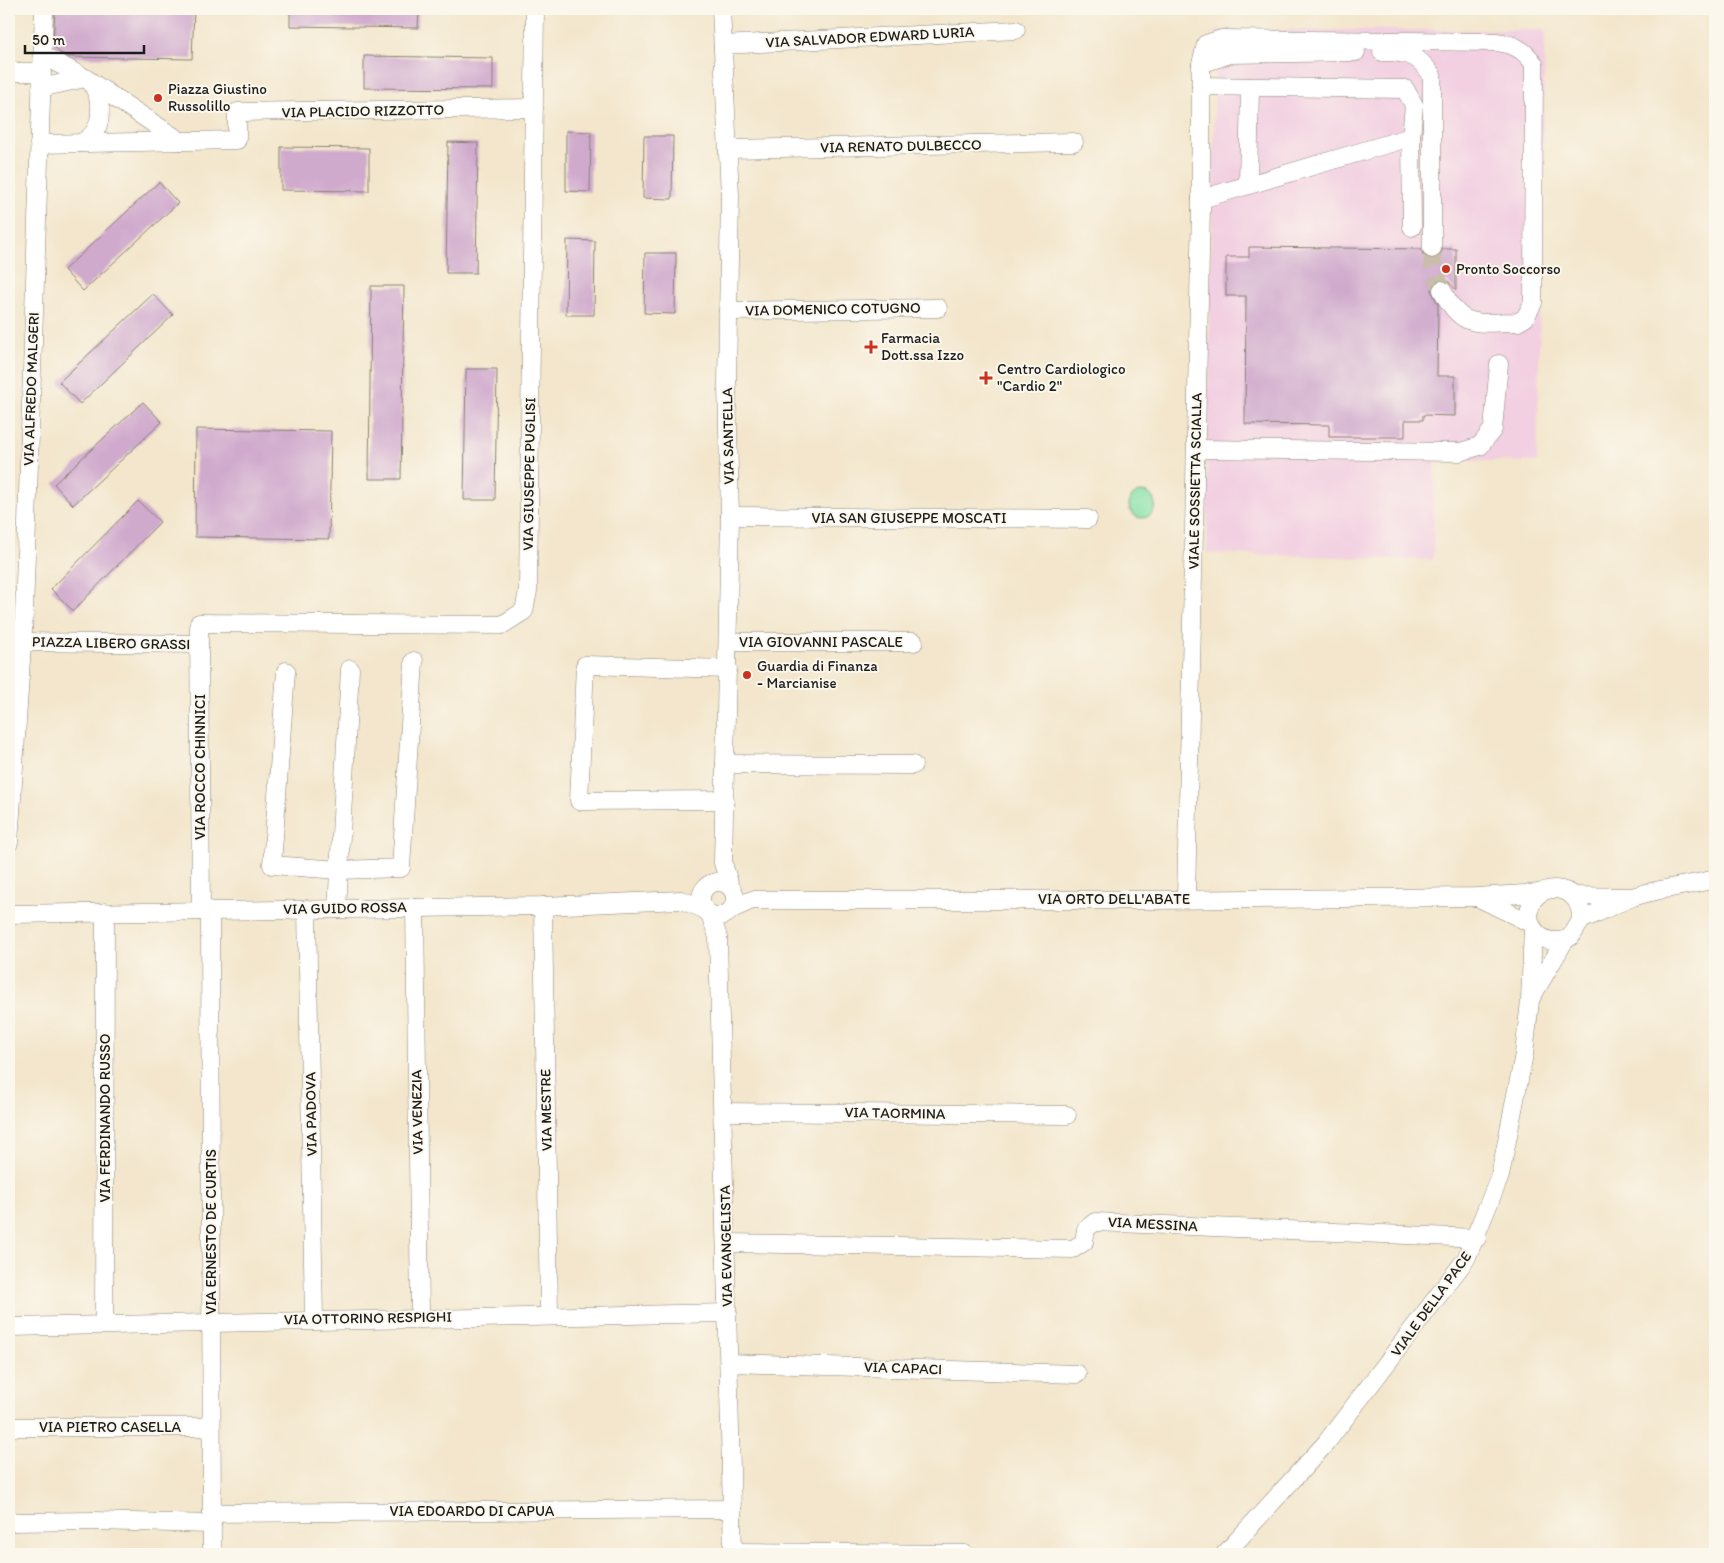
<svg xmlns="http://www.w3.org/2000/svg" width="1724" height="1563" viewBox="0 0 1724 1563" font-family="Itim,sans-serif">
<rect width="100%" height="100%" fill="#fbf7ec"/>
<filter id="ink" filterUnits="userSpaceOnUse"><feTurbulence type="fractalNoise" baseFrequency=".02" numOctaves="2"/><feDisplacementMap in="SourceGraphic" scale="10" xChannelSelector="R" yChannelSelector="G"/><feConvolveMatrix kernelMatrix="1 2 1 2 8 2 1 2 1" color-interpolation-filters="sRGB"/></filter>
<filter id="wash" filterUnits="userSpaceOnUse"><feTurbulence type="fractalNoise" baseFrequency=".0096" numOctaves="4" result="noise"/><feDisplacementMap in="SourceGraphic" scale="20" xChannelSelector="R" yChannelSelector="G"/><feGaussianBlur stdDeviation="1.12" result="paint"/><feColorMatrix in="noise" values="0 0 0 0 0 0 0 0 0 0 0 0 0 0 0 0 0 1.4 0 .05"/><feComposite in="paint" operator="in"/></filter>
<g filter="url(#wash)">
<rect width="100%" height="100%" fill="#f3e6cc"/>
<polygon fill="#f2cfe1" points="1216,30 1545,30 1537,462 1435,460 1433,560 1207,553 1208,388"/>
<circle fill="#86e1a7" stroke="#517e62" cx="1142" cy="505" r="13"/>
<g id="blocks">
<g fill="#d0aacd">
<polygon points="55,9 194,9 192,59 68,57 59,52 53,45"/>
<polygon points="290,9 419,9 418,28 290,26"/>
<polygon points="364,56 493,58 493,89 364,88"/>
<polygon points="566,131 591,132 590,192 566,191"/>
<polygon points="644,136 673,136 672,199 643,198"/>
<polygon points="448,142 478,143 476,273 446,273"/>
<polygon points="281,147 369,148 369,191 281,190"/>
<polygon points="159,182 178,203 83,291 64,270"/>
<polygon points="567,240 595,241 594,315 566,315"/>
<polygon points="1249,247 1421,249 1423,255 1432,260 1438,258 1443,249 1456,249 1456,290 1448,281 1442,279 1436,281 1431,290 1438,304 1437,376 1455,376 1455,416 1423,415 1423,420 1405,420 1405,437 1329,437 1329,425 1245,424 1246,296 1226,296 1226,257 1249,257"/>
<polygon points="645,253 676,253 675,314 644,313"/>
<polygon points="371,286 404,286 401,479 369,479"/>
<polygon points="153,294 173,315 80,404 59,382"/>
<polygon points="466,369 497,369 495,500 464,500"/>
<polygon points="143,402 162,422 73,505 54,484"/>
<polygon points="196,429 331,431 329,539 195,537"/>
<polygon points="138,501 160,522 73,611 51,589"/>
</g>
</g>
</g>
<g filter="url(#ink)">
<use href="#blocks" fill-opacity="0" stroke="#888174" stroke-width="1"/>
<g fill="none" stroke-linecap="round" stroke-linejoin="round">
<polyline stroke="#c8bea9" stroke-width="18" stroke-dasharray="18 9" stroke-linecap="butt" points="1432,249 1433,266 1442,290"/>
<g stroke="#888174" stroke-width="19">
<g id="minor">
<polyline points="721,9 730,195 727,384 730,516 723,863 730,886"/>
<polyline points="723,45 1016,30"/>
<path d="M1382,52C1408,52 1417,54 1432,75V249"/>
<polyline points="42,55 85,78"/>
<polyline points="1201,64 1230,54 1356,52"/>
<polyline points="9,72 42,72"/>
<polyline points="1201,86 1405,89 1414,105 1411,137 1412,227"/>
<polyline points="41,88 85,78 180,141"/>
<path d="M81,143C105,131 104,104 91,82"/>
<polyline points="39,144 237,140 237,112 534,108"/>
<polyline points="728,149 1074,142"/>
<polyline points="1248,184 1250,87"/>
<polyline points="1201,199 1411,137"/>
<polyline points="728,311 938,308"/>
<polyline points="1196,449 1460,452 1480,446 1493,429 1499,364"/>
<polyline points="730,516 1088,519"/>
<polyline points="22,642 199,644"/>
<polyline points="729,642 914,642"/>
<polyline points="286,671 272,865 339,870 401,868 414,661"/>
<polyline points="725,764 913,765"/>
<polyline points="725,800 579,801 585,665 728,669"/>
<polyline points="9,843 24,614 44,9"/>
<circle cx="718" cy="899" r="17"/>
<polyline points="1574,896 1629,897"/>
<polyline points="1479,898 1530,923"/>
<path d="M1186,899L1201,207V64L1206,44L1221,39L1496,42C1513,44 1524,49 1534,64L1533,303L1525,318L1518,322C1476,322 1463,331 1442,290"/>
<polyline points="543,906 549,1314"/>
<polyline points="415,908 420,1317"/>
<polyline points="307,909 314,1320"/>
<polyline points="337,909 350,669"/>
<polyline points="732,909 752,900 1152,900 1476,897 1540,893"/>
<polyline points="210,910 212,1554"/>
<polyline points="201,911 199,623 502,625 524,611 528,591 535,9"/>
<polyline points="9,914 543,906 681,900 704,909"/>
<polyline points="710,914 718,937 733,1554"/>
<path d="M1581,920C1583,879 1529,880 1529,915C1530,930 1542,942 1557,941C1575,940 1573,930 1581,921C1584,918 1591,916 1595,914C1607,908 1620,902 1633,897C1659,888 1689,886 1715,879"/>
<polyline points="1531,998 1565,940"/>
<polyline points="724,1112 1067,1115"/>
<polyline points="727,1243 1073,1249 1084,1242 1086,1229 1095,1222 1477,1238"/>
<polyline points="104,1324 105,912"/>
<polyline points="9,1327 728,1313"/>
<polyline points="729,1363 1077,1374"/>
<polyline points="9,1427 211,1427"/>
<polyline points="212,1513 732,1509"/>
<polyline points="9,1522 94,1521 212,1524"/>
<polyline points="733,1552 965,1554"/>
<polyline points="1225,1554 1326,1443 1466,1259 1500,1176 1524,1054 1530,1001 1533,928"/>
</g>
</g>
<use href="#minor" stroke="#fff" stroke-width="18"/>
</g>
</g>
<g fill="#c8321e" stroke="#fbf7ec" stroke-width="2">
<circle cx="158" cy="98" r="5"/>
<circle cx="1446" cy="269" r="5"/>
<path d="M868.5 339.5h5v5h5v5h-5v5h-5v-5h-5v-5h5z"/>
<path d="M983.5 370.5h5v5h5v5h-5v5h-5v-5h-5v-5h5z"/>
<circle cx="747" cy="675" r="5"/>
</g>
<g text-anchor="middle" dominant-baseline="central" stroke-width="4" stroke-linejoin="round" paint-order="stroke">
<g font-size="15" fill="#1c1c1c" stroke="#fbf7ec">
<text transform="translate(870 37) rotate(-3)">VIA SALVADOR EDWARD LURIA</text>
<text transform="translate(363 111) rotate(-1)">VIA PLACIDO RIZZOTTO</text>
<text transform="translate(901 146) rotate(-1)">VIA RENATO DULBECCO</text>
<text transform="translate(833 309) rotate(-1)">VIA DOMENICO COTUGNO</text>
<text transform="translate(31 389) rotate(-88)">VIA ALFREDO MALGERI</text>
<text transform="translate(728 436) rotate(-91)">VIA SANTELLA</text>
<text transform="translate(529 474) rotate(-89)">VIA GIUSEPPE PUGLISI</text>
<text transform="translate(1195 481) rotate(-89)">VIALE SOSSIETTA SCIALLA</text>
<text x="909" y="518">VIA SAN GIUSEPPE MOSCATI</text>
<text x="821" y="642">VIA GIOVANNI PASCALE</text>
<text transform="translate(111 643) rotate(1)">PIAZZA LIBERO GRASSI</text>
<text transform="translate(200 767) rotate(-90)">VIA ROCCO CHINNICI</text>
<text x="1114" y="899">VIA ORTO DELL'ABATE</text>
<text transform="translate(345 908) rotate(-1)">VIA GUIDO ROSSA</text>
<text transform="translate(546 1110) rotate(-91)">VIA MESTRE</text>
<text transform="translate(417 1112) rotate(-91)">VIA VENEZIA</text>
<text transform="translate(895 1113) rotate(1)">VIA TAORMINA</text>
<text transform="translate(311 1114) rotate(-91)">VIA PADOVA</text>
<text transform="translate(105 1118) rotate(-90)">VIA FERDINANDO RUSSO</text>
<text transform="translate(1153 1224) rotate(3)">VIA MESSINA</text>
<text transform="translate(211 1232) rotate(-90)">VIA ERNESTO DE CURTIS</text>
<text transform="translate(726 1246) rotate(-91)">VIA EVANGELISTA</text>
<text transform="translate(1431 1304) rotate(-54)">VIALE DELLA PACE</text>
<text transform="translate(368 1318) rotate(-1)">VIA OTTORINO RESPIGHI</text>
<text transform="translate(903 1368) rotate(2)">VIA CAPACI</text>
<text x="110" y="1427">VIA PIETRO CASELLA</text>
<text x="472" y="1511">VIA EDOARDO DI CAPUA</text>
</g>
<g font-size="15" fill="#1c1c1c" stroke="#fbf7ec" text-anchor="start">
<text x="168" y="89">Piazza Giustino<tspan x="168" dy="17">Russolillo</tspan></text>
<text x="1456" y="269">Pronto Soccorso</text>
<text x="881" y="338">Farmacia<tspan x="881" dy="17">Dott.ssa Izzo</tspan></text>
<text x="997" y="369">Centro Cardiologico<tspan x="997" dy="17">"Cardio 2"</tspan></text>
<text x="757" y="666">Guardia di Finanza<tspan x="757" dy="17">- Marcianise</tspan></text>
</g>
</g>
<rect width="1724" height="1563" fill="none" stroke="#fbf7ec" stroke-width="30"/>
<path d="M25 45v8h119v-8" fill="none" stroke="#1c1c1c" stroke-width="2.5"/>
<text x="32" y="45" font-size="15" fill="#1c1c1c" stroke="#fbf7ec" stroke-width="4" paint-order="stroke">50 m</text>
</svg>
